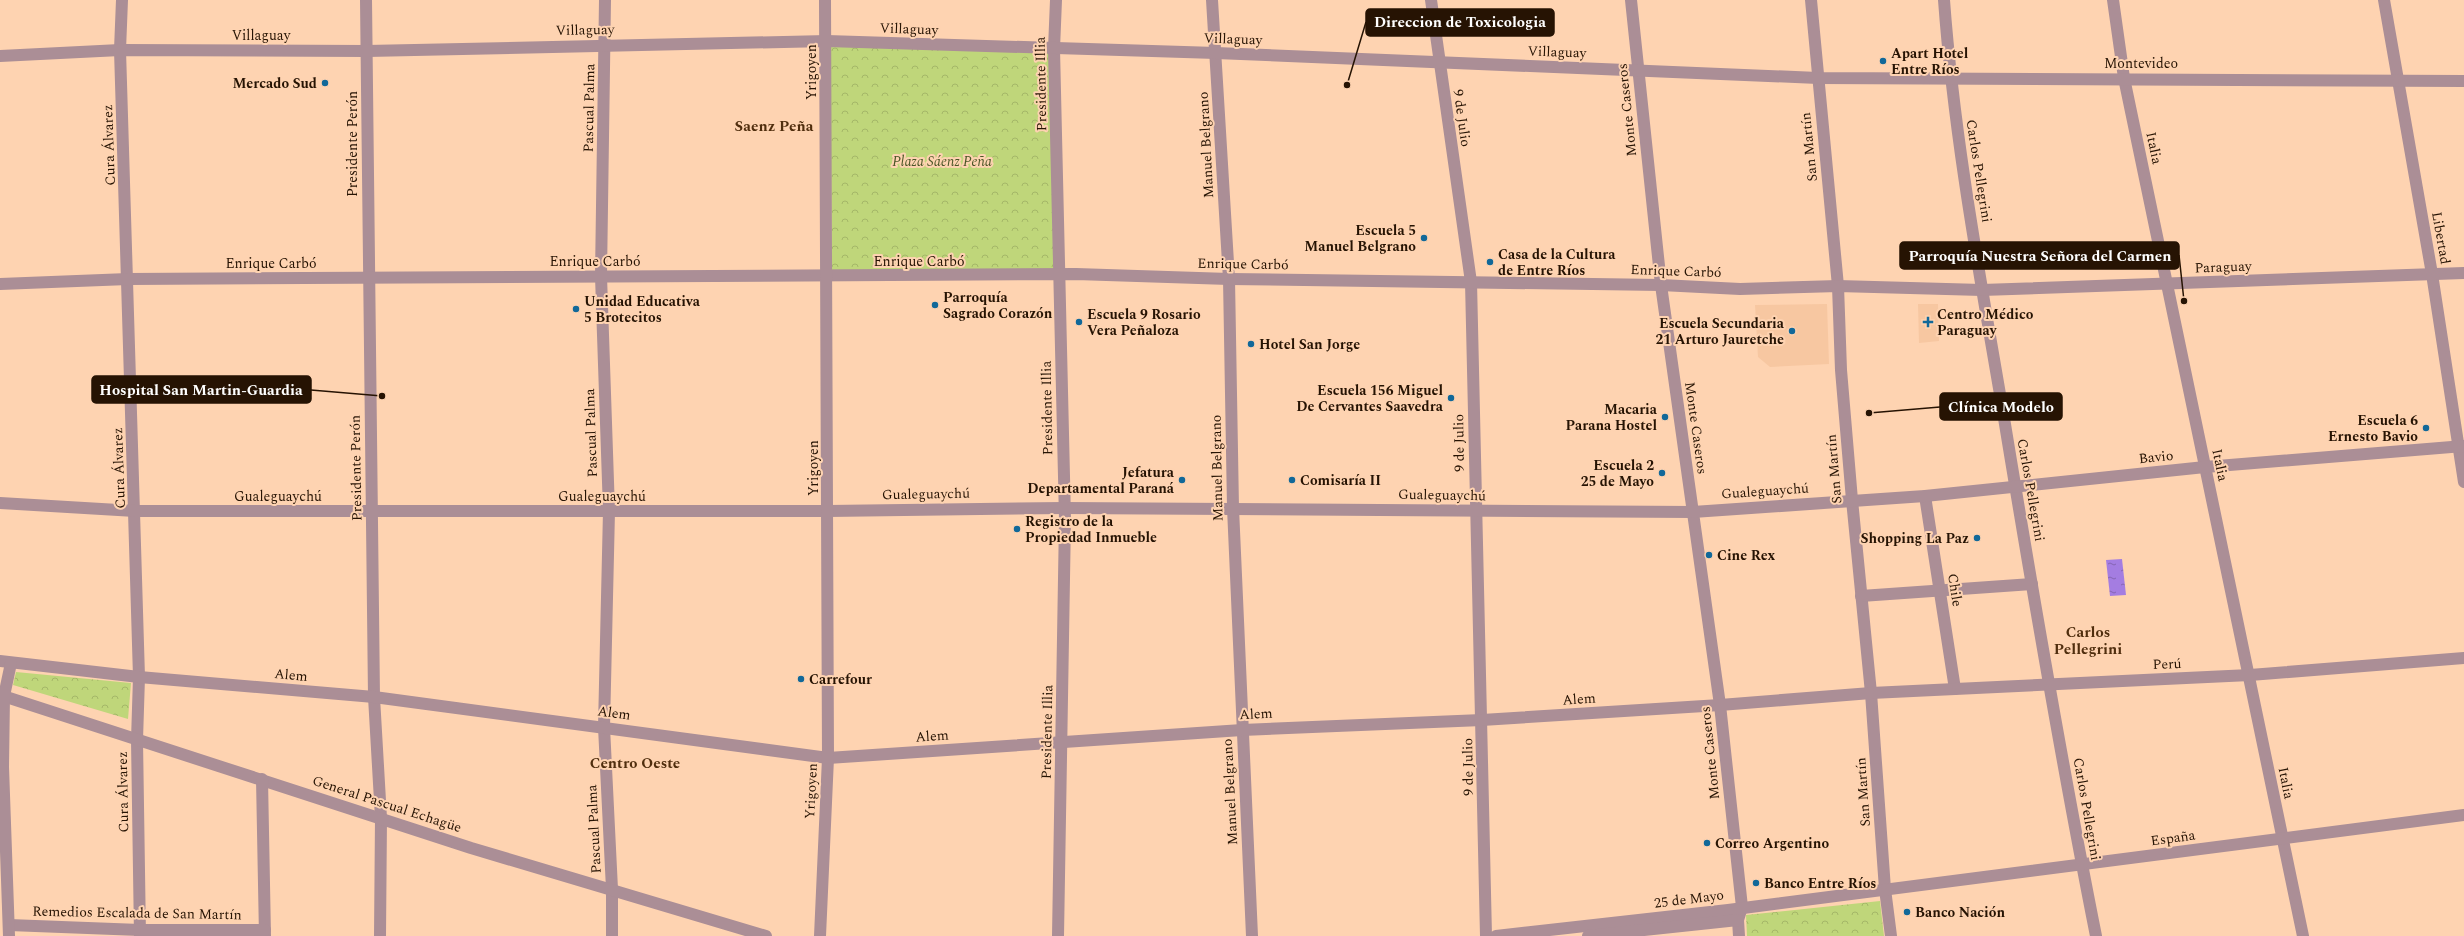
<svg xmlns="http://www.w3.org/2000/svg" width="2464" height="936" viewBox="0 0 2464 936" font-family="Spectral,serif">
<defs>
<pattern id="park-crowns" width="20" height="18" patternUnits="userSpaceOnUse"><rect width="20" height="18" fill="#bfd67a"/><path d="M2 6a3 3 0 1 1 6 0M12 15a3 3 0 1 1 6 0" fill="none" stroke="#a4b768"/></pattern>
<pattern id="water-ripples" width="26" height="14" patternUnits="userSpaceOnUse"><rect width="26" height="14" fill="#a47de1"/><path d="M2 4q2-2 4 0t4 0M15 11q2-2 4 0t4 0" fill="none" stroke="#8565b4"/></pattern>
</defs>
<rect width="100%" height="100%" fill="#fed3b1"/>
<g fill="#f7c7a1">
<polygon points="1827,304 1829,364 1770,367 1758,357 1755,305"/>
<polygon points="1918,304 1938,304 1939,341 1919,343"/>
</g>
<g fill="url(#park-crowns)">
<polygon points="830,45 1052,51 1054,277 832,271"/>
<polygon points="16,672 131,683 128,719 13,685"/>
<polygon points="1880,901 1884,936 1747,936 1746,915"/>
</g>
<polygon fill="url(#water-ripples)" points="2122,559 2126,595 2110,596 2106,560"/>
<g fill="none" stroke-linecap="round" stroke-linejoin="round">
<g stroke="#ab8e96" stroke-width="12">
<polyline points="122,0 120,50 139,677 137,740 140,936"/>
<polyline points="366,0 374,697 381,818 380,936"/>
<polyline points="605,0 601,276 609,511 604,727 612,889 612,936"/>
<polyline points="1056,0 1054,49 1065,519 1058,936"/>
<polyline points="1212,0 1229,279 1233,508 1252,936"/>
<polyline points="1431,0 1471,282 1486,936"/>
<polyline points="1631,0 1661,285 1720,705 1742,907 1738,920 1739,936"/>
<polyline points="1811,0 1838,286 1841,370 1852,500 1871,693 1885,889 1891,936"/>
<path d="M1944,0C1954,136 1979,271 2002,406C2031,583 2061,760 2096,936"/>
<polyline points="2113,0 2124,78 2303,936"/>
<polyline points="2384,0 2432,274 2464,482"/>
<polyline points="0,56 120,50 367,51 827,41 1216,53 1818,78 2464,81"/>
<polyline points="0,284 128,279 1076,274 1229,279 1661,285 1740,289 1838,286 1982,290 2464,273"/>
<polyline points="1925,496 1955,689"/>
<polyline points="0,503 135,511 828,511 1064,508 1693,512 1925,496 2205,467 2464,446"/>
<polyline points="1861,596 2032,584"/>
<polyline points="0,661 139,677 374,697 828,758 1242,730 1482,720 1720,705 1871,693 2250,675 2464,658"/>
<polyline points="0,695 471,848 766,936"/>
<polyline points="262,779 265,936"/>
<polyline points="9,925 140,930 265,930"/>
<polyline points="9,936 3,767 4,696 11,663"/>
<polyline points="820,936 828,758 825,0"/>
<polyline points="1496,936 1728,910 2464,815"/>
<polyline points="1588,936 1738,920"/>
</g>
</g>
<g fill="#116899" stroke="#fed3b1" stroke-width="1.5">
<circle cx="1883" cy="61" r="4"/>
<circle cx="325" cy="83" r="4"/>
<circle cx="1424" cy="238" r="4"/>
<circle cx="1490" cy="262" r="4"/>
<circle cx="935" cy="305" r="4"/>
<circle cx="576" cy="309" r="4"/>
<circle cx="1079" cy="322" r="4"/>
<path d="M1926 316h4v4h4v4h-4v4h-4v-4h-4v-4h4z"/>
<circle cx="1792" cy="331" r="4"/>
<circle cx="1251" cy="344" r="4"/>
<circle cx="1451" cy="398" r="4"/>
<circle cx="1665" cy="417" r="4"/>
<circle cx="2426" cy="428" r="4"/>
<circle cx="1662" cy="473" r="4"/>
<circle cx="1182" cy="480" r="4"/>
<circle cx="1292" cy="480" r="4"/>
<circle cx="1017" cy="529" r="4"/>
<circle cx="1977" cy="538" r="4"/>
<circle cx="1709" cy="555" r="4"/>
<circle cx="801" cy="679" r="4"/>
<circle cx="1707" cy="843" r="4"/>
<circle cx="1756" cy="883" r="4"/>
<circle cx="1907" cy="912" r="4"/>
</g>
<g text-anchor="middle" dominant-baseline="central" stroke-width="4" stroke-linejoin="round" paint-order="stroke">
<g font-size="14" fill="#261303" stroke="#fed3b1">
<text transform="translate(909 29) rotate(2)">Villaguay</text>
<text transform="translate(585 30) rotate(-1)">Villaguay</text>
<text x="261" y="35">Villaguay</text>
<text transform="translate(1233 39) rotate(2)">Villaguay</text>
<text transform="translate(1557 52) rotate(2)">Villaguay</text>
<text x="2141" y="63">Montevideo</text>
<text transform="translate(811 72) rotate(-90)">Yrigoyen</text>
<text transform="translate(1041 84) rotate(-91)">Presidente Illia</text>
<text transform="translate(589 108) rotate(-89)">Pascual Palma</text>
<text transform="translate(1627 110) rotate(-96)">Monte Caseros</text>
<text transform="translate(1462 118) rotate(82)">9 de Julio</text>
<text transform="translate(352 144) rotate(-90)">Presidente Perón</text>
<text transform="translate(109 145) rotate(-92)">Cura Álvarez</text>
<text transform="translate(1206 145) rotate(-93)">Manuel Belgrano</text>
<text transform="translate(1809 147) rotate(-96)">San Martín</text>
<text transform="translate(2154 148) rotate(78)">Italia</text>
<text transform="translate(1979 171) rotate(81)">Carlos Pellegrini</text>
<text transform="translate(2441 238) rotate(80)">Libertad</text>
<text x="595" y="261">Enrique Carbó</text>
<text x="919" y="261">Enrique Carbó</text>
<text x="271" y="263">Enrique Carbó</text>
<text transform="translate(1243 264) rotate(1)">Enrique Carbó</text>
<text transform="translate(2223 267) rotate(-2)">Paraguay</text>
<text transform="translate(1676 271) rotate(2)">Enrique Carbó</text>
<text transform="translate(1047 408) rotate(-91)">Presidente Illia</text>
<text transform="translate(1696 428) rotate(82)">Monte Caseros</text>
<text transform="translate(591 433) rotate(-92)">Pascual Palma</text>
<text transform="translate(1459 443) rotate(-91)">9 de Julio</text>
<text transform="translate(2156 457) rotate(-6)">Bavio</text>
<text transform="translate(2220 465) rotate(78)">Italia</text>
<text transform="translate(119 468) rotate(-92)">Cura Álvarez</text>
<text transform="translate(356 468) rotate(-91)">Presidente Perón</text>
<text transform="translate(813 468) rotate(-90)">Yrigoyen</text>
<text transform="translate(1217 468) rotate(-91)">Manuel Belgrano</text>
<text transform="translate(1834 469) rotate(-95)">San Martín</text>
<text transform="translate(2031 490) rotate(80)">Carlos Pellegrini</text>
<text transform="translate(1765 491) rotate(-4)">Gualeguaychú</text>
<text transform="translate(926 494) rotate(-1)">Gualeguaychú</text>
<text transform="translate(1442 495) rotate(1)">Gualeguaychú</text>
<text x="278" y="496">Gualeguaychú</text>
<text x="602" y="496">Gualeguaychú</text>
<text transform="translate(1955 590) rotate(81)">Chile</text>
<text transform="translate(2167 664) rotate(-2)">Perú</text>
<text transform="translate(291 675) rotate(5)">Alem</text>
<text transform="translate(1579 699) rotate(-4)">Alem</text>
<text transform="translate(614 713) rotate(8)">Alem</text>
<text transform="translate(1256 714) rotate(-3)">Alem</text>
<text transform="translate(1047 732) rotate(-89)">Presidente Illia</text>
<text transform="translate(932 736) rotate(-4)">Alem</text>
<text transform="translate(1710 753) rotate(-96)">Monte Caseros</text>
<text transform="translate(1468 767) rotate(-91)">9 de Julio</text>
<text transform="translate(2286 783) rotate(79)">Italia</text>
<text transform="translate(811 791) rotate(-87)">Yrigoyen</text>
<text transform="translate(123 792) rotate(-91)">Cura Álvarez</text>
<text transform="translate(1230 792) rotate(-93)">Manuel Belgrano</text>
<text transform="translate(1863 792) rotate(-94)">San Martín</text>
<text transform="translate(387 804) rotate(18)">General Pascual Echagüe</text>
<text transform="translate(2087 809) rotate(80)">Carlos Pellegrini</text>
<text transform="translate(594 829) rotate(-93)">Pascual Palma</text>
<text transform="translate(2173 838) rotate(-8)">España</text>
<text transform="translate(1689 899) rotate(-7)">25 de Mayo</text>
<text transform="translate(137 913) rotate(1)">Remedios Escalada de San Martín</text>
</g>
<g font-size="14" font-weight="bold" fill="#261303" stroke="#fed3b1" text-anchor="start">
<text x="1891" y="53">Apart Hotel<tspan x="1891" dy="16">Entre Ríos</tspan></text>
<text x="317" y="83" text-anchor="end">Mercado Sud</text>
<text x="1416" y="230" text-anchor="end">Escuela 5<tspan x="1416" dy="16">Manuel Belgrano</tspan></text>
<text x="1498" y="254">Casa de la Cultura<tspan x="1498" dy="16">de Entre Ríos</tspan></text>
<text x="943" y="297">Parroquía<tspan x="943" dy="16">Sagrado Corazón</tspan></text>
<text x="584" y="301">Unidad Educativa<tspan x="584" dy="16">5 Brotecitos</tspan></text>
<text x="1087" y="314">Escuela 9 Rosario<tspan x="1087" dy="16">Vera Peñaloza</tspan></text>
<text x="1937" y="314">Centro Médico<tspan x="1937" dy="16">Paraguay</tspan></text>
<text x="1784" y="323" text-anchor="end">Escuela Secundaria<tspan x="1784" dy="16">21 Arturo Jauretche</tspan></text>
<text x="1259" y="344">Hotel San Jorge</text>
<text x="1443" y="390" text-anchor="end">Escuela 156 Miguel<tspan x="1443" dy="16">De Cervantes Saavedra</tspan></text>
<text x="1657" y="409" text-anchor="end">Macaria<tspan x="1657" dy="16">Parana Hostel</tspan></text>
<text x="2418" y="420" text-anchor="end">Escuela 6<tspan x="2418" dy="16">Ernesto Bavio</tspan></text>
<text x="1654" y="465" text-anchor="end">Escuela 2<tspan x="1654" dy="16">25 de Mayo</tspan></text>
<text x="1174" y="472" text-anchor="end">Jefatura<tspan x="1174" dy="16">Departamental Paraná</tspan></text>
<text x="1300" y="480">Comisaría II</text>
<text x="1025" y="521">Registro de la<tspan x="1025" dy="16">Propiedad Inmueble</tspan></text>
<text x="1969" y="538" text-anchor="end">Shopping La Paz</text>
<text x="1717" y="555">Cine Rex</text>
<text x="809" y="679">Carrefour</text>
<text x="1715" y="843">Correo Argentino</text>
<text x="1764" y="883">Banco Entre Ríos</text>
<text x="1915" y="912">Banco Nación</text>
</g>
<g font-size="14" font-style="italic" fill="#4b5627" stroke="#fed3b1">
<text x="942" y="161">Plaza Sáenz Peña</text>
</g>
<g font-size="15" font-weight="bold" fill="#502e0e" stroke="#fed3b1">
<text x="774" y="126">Saenz Peña</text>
<text x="2088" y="632">Carlos<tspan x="2088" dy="17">Pellegrini</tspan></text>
<text x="635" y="763">Centro Oeste</text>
</g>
</g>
<path fill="none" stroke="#261303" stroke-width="1.5" d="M1347 85L1366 22M2184 301L2179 255M382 396L311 390M1869 413L1940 407"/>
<g fill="#261303" stroke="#fed3b1" stroke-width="1.5">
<circle cx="1347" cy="85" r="4"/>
<circle cx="2184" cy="301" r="4"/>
<circle cx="382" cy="396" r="4"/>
<circle cx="1869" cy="413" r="4"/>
</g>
<g fill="#261303" stroke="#261303" stroke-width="1.5">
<rect x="1366" y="9" width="188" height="27" rx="4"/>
<rect x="1900" y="242" width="279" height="27" rx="4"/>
<rect x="92" y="376" width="219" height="27" rx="4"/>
<rect x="1940" y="393" width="122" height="27" rx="4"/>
</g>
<g font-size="15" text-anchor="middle" font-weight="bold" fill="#fff">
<text x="1460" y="27">Direccion de Toxicologia</text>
<text x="2040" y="261">Parroquía Nuestra Señora del Carmen</text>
<text x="201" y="395">Hospital San Martin-Guardia</text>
<text x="2001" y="412">Clínica Modelo</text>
</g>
</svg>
